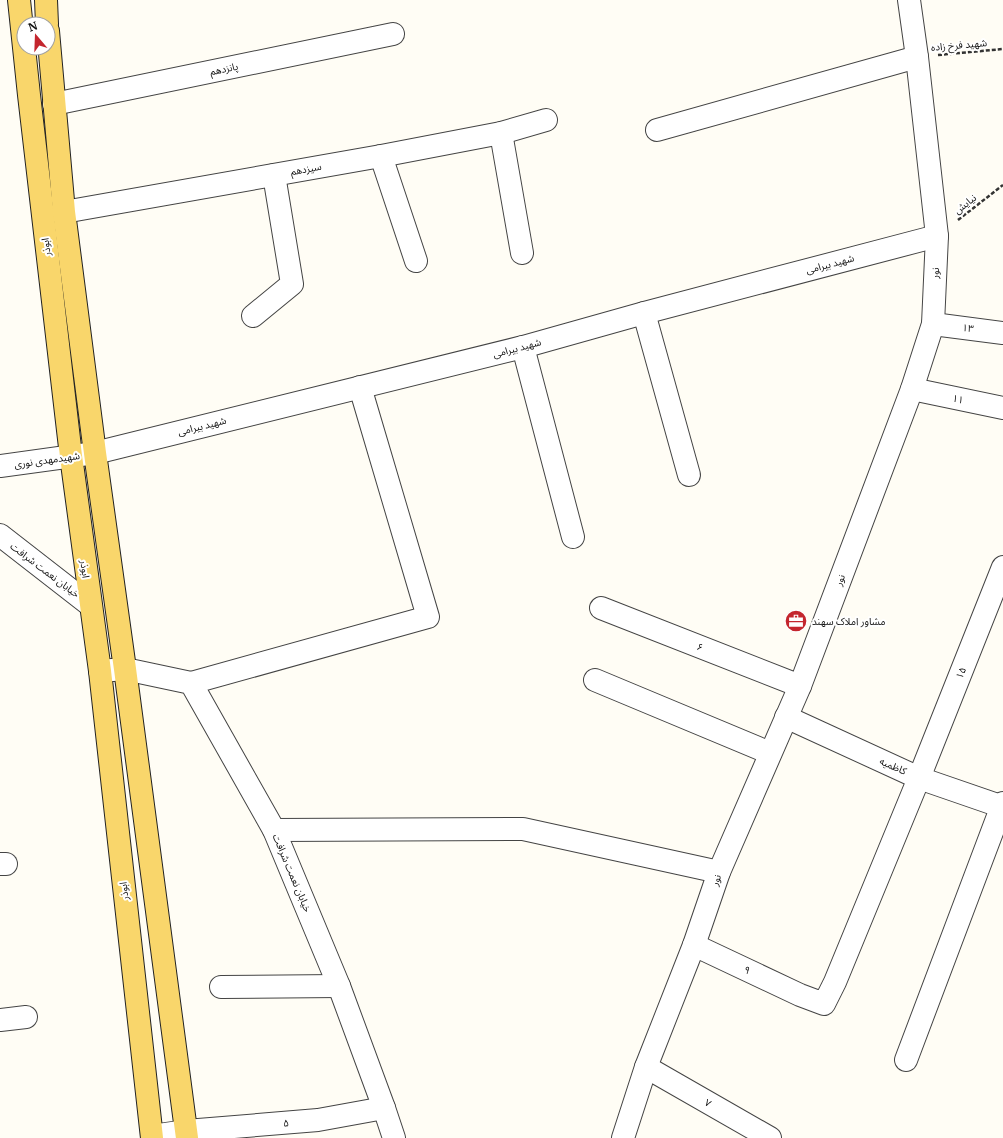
<svg xmlns="http://www.w3.org/2000/svg" width="1003" height="1138" viewBox="0 0 1003 1138" font-family="Merriweather,'Noto Sans Arabic',serif">
<rect width="100%" height="100%" fill="#fffdf5"/>
<g fill="none" stroke-linecap="round" stroke-linejoin="round">
<g stroke="#444" stroke-width="24">
<g id="minor">
<polyline points="54,104 393,34"/>
<polyline points="657,130 917,57"/>
<polyline points="501,133 522,253"/>
<polyline points="381,156 416,261"/>
<polyline points="64,212 381,156 501,133 546,120"/>
<polyline points="644,313 689,475"/>
<polyline points="253,316 292,284 274,175"/>
<polyline points="933,324 1003,333"/>
<polyline points="523,347 573,537"/>
<polyline points="912,389 1003,408"/>
<polyline points="0,466 95,453 523,347 644,313 937,236"/>
<polyline points="0,535 90,605"/>
<polyline points="601,608 800,686"/>
<polyline points="100,671 125,669 191,683 274,830 339,986 384,1108 394,1138"/>
<polyline points="595,680 770,753"/>
<polyline points="191,683 428,617 360,387"/>
<polyline points="786,717 919,778 1003,807"/>
<polyline points="274,830 523,829 719,872"/>
<polyline points="0,864 6,864"/>
<polyline points="694,945 800,995 824,1004 835,982 919,778 1003,567"/>
<polyline points="221,987 339,986"/>
<polyline points="0,1020 26,1017"/>
<polyline points="906,1060 1003,803"/>
<polyline points="646,1067 770,1138"/>
<polyline points="152,1136 186,1131 318,1120 384,1108"/>
<polyline points="623,1138 646,1067 694,945 719,872 800,686 912,389 933,324 937,236 917,57 909,0"/>
</g>
</g>
<g stroke="#222" stroke-width="24">
<g id="major">
<polyline points="19,0 29,95 71,456 100,671 152,1138"/>
<polyline points="46,0 47,24"/>
<polyline points="48,31 64,212 95,453 125,669 187,1138"/>
</g>
</g>
<g stroke="#333" stroke-width="2.5" stroke-dasharray="4 2" stroke-linecap="butt">
<polyline points="938,55 1003,49"/>
<polyline points="958,220 1003,185"/>
</g>
<use href="#minor" stroke="#fff" stroke-width="22"/>
<use href="#major" stroke="#f9d66b" stroke-width="22"/>
</g>
<defs>
<g id="office-disc" transform="scale(1.15)"><circle r="9.5" fill="#c4262e" stroke="#fff"/><path d="M-6-3h4V-5.5h4V-3h4V5H-6ZM-1-4.5V-3h2v-1.5ZM-6 0V1H6V0Z" fill="#fff"/></g>
</defs>
<g fill-rule="evenodd">
<use href="#office-disc" x="796" y="621"/>
</g>
<g text-anchor="middle" dominant-baseline="central" stroke-width="4" stroke-linejoin="round" paint-order="stroke">
<g font-size="10" fill="#111" stroke="#fff">
<text transform="translate(959 45) rotate(-5)">شهید فرخ زاده</text>
<text transform="translate(224 69) rotate(-12)">پانزدهم</text>
<text transform="translate(306 169) rotate(-10)">سیزدهم</text>
<text transform="translate(965 204) rotate(-38)">نیایش</text>
<text transform="translate(46 247) rotate(-97)">ابوذر</text>
<text transform="translate(830 264) rotate(-15)">شهید بیرامی</text>
<text transform="translate(935 273) rotate(-87)">نور</text>
<text transform="translate(968 328) rotate(8)">۱۳</text>
<text transform="translate(517 348) rotate(-15)">شهید بیرامی</text>
<text transform="translate(958 399) rotate(12)">۱۱</text>
<text transform="translate(202 426) rotate(-14)">شهید بیرامی</text>
<text transform="translate(47 460) rotate(-8)">شهیدمهدی نوری</text>
<text transform="translate(85 569) rotate(83)">ابوذر</text>
<text transform="translate(45 570) rotate(37)">خیابان نعمت شرافت</text>
<text transform="translate(840 580) rotate(-69)">نور</text>
<text transform="translate(700 647) rotate(21)">۶</text>
<text transform="translate(961 673) rotate(-68)">۱۵</text>
<text transform="translate(893 766) rotate(24)">کاظمیه</text>
<text transform="translate(292 873) rotate(67)">خیابان نعمت شرافت</text>
<text transform="translate(716 880) rotate(-70)">نور</text>
<text transform="translate(124 891) rotate(-96)">ابوذر</text>
<text transform="translate(747 970) rotate(25)">۹</text>
<text transform="translate(708 1103) rotate(30)">۷</text>
<text transform="translate(286 1123) rotate(-5)">۵</text>
</g>
<g font-size="10" fill="#111" stroke="#fff" text-anchor="start">
<text x="812" y="621">مشاور املاک سهند</text>
</g>
</g>
<g transform="translate(36 36) rotate(341)"><circle r="19" fill="#ffffff" stroke="#a0a0a0"/>
<path d="M0-3L7 15L0 10L-7 15Z" fill="#c4262e"/>
<text y="-6" font-size="11" font-weight="bold" text-anchor="middle" fill="#111111">N</text>
</g>
</svg>
